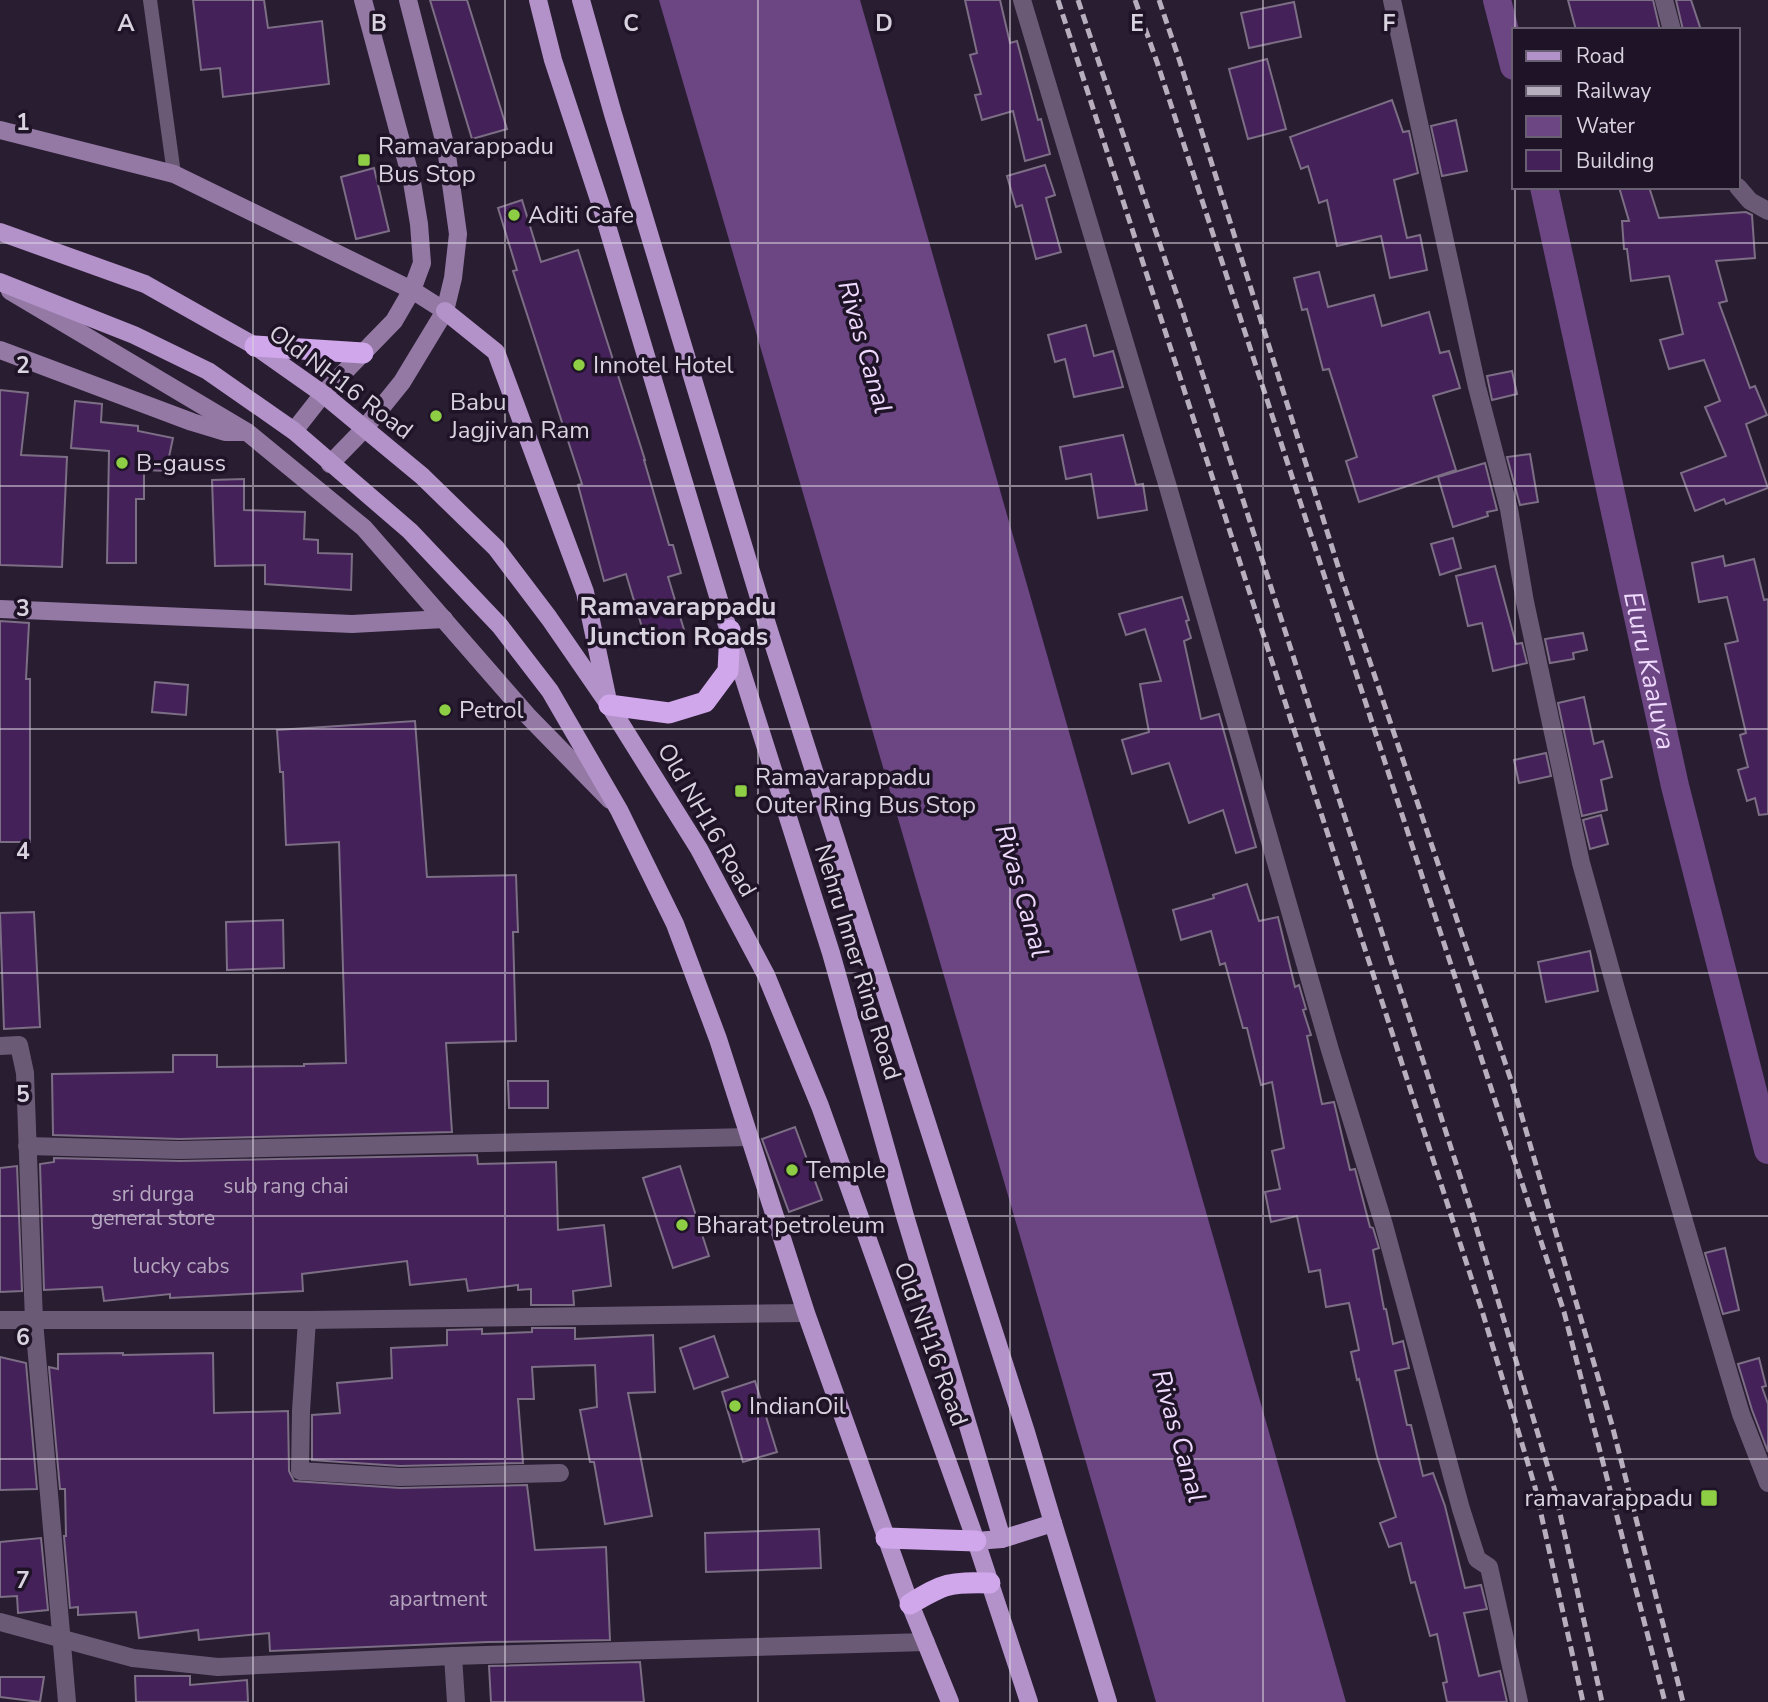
<svg xmlns="http://www.w3.org/2000/svg" width="1768" height="1702" viewBox="0 0 1768 1702" font-family="'Nunito Sans',sans-serif">
<rect width="100%" height="100%" fill="#291d31"/>
<polygon fill="#6b4682" points="659,0 860,0 1346,1702 1156,1702"/>
<g fill="none" stroke-linecap="round" stroke-linejoin="round">
<g stroke="#6b4682" stroke-width="28">
<polyline points="1497,0 1514,66"/>
<path id="s1" d="M1544,187L1675,786L1768,1150"/>
</g>
</g>
<g fill="#45215a" stroke="#7c6e85" stroke-width="2">
<polygon points="193,0 264,0 268,28 322,21 329,84 223,97 220,68 201,70"/>
<polygon points="430,0 467,0 507,129 472,139"/>
<polygon points="965,0 1000,0 1010,43 1017,41 1038,120 1041,119 1050,154 1025,161 1013,111 982,120 975,95 981,94 970,55 977,53"/>
<polygon points="1568,0 1653,0 1660,30 1576,30"/>
<polygon points="1676,0 1691,0 1701,30 1683,30"/>
<polygon points="1294,2 1301,37 1249,48 1241,13"/>
<polygon points="1267,59 1286,129 1248,139 1229,69"/>
<polygon points="1392,100 1403,132 1409,131 1418,173 1394,180 1407,238 1420,235 1427,270 1390,278 1381,236 1337,246 1327,200 1319,203 1308,166 1301,169 1290,137"/>
<polygon points="1456,120 1467,171 1442,176 1431,126"/>
<polygon points="1045,165 1055,195 1046,198 1061,252 1036,259 1022,205 1016,207 1007,176"/>
<polygon points="374,168 389,231 356,239 341,177"/>
<polygon points="1619,187 1649,187 1659,218 1746,212 1752,215 1755,258 1716,261 1727,301 1719,303 1750,388 1755,386 1767,415 1746,424 1768,488 1726,504 1724,499 1695,511 1681,473 1726,456 1705,407 1720,401 1704,360 1669,369 1660,340 1683,334 1669,276 1631,281 1627,249 1624,249 1622,221 1629,221"/>
<polygon points="522,200 541,262 578,250 645,460 644,460 669,545 673,545 681,573 668,577 685,633 647,644 626,574 604,581 578,485 582,484 513,271 517,270 498,208"/>
<polygon points="1319,272 1328,307 1374,295 1382,326 1429,312 1440,353 1449,351 1460,388 1433,396 1456,470 1359,502 1346,461 1357,457 1329,369 1323,370 1307,309 1302,310 1294,278"/>
<polygon points="1086,325 1094,356 1113,351 1123,387 1074,397 1065,359 1055,362 1048,335"/>
<polygon points="1512,371 1517,394 1492,400 1487,376"/>
<polygon points="0,390 28,393 21,455 67,457 62,567 0,565"/>
<polygon points="75,401 102,404 101,422 138,426 138,431 173,438 166,471 144,470 144,499 136,499 136,563 107,563 109,451 71,448"/>
<polygon points="1123,435 1136,485 1143,484 1147,510 1098,518 1091,474 1066,479 1060,447"/>
<polygon points="1530,454 1538,502 1520,505 1507,457"/>
<polygon points="1485,463 1497,510 1487,512 1488,516 1453,527 1438,477"/>
<polygon points="244,479 244,510 305,512 304,539 318,540 318,553 352,554 351,590 265,584 265,565 215,566 212,480"/>
<polygon points="1453,538 1461,568 1440,575 1431,544"/>
<polygon points="1723,556 1725,566 1754,559 1764,600 1768,599 1768,814 1759,815 1755,798 1747,801 1738,770 1748,767 1740,735 1746,733 1725,644 1738,641 1727,597 1699,602 1692,563"/>
<polygon points="1495,566 1516,644 1522,643 1527,663 1493,671 1482,623 1468,626 1456,576"/>
<polygon points="1182,597 1189,620 1186,621 1191,638 1184,641 1201,719 1219,714 1256,847 1236,853 1223,810 1189,823 1169,763 1132,774 1122,740 1149,732 1140,684 1161,681 1145,629 1126,635 1119,614"/>
<polygon points="0,621 29,623 26,679 30,679 30,842 0,842"/>
<polygon points="1583,633 1587,650 1573,653 1574,659 1550,663 1545,639"/>
<polygon points="155,682 188,685 186,715 152,712"/>
<polygon points="1584,697 1594,744 1603,741 1612,777 1601,780 1607,810 1582,816 1558,703"/>
<polygon points="415,721 427,877 516,875 518,932 513,932 516,1041 446,1043 452,1132 180,1139 53,1135 52,1074 173,1072 173,1055 217,1055 217,1067 304,1066 304,1064 346,1063 339,842 286,845 283,772 280,772 277,730"/>
<polygon points="1546,753 1551,776 1519,783 1514,760"/>
<polygon points="1601,815 1608,844 1590,849 1583,820"/>
<polygon points="1247,884 1259,921 1278,917 1295,987 1299,985 1306,1009 1303,1010 1311,1035 1307,1036 1322,1104 1334,1102 1350,1170 1355,1169 1370,1227 1373,1228 1379,1248 1373,1250 1384,1309 1386,1309 1393,1344 1403,1341 1409,1368 1395,1371 1407,1425 1411,1425 1423,1476 1433,1473 1445,1506 1465,1588 1481,1585 1487,1609 1464,1613 1479,1676 1500,1671 1507,1702 1447,1702 1443,1683 1447,1682 1437,1634 1430,1636 1415,1582 1411,1583 1401,1543 1389,1547 1380,1523 1396,1517 1377,1456 1359,1379 1357,1380 1351,1352 1359,1350 1349,1303 1326,1307 1320,1270 1309,1272 1297,1216 1271,1222 1265,1192 1280,1189 1272,1151 1284,1148 1272,1082 1261,1085 1247,1028 1243,1028 1225,963 1220,965 1211,931 1181,940 1173,910 1214,898 1213,895"/>
<polygon points="34,912 40,1027 4,1029 0,913"/>
<polygon points="283,920 284,968 227,970 226,922"/>
<polygon points="1590,951 1598,991 1546,1002 1538,962"/>
<polygon points="508,1081 548,1081 548,1108 509,1108"/>
<polygon points="795,1127 822,1200 789,1212 762,1139"/>
<polygon points="477,1155 478,1164 556,1162 558,1230 604,1225 611,1286 573,1291 574,1305 531,1305 531,1289 518,1290 518,1285 468,1291 466,1279 410,1285 407,1261 302,1274 303,1291 170,1298 170,1294 104,1301 102,1287 44,1290 40,1164 54,1162 54,1158 180,1161"/>
<polygon points="17,1166 22,1291 0,1292 0,1168"/>
<polygon points="680,1166 709,1256 673,1268 643,1178"/>
<polygon points="1725,1248 1739,1310 1723,1314 1705,1253"/>
<polygon points="532,1328 575,1328 575,1339 653,1335 655,1392 628,1393 652,1516 605,1524 594,1462 590,1462 580,1410 597,1407 595,1365 532,1367 534,1399 518,1399 523,1463 400,1466 312,1460 312,1415 340,1413 337,1383 392,1378 391,1348 447,1345 447,1330 482,1329 482,1334 532,1332"/>
<polygon points="714,1336 728,1377 694,1389 680,1348"/>
<polygon points="123,1353 123,1355 213,1353 214,1413 288,1411 289,1471 294,1481 400,1488 527,1485 535,1550 606,1547 610,1640 488,1642 270,1651 269,1633 199,1640 198,1630 139,1638 136,1612 78,1615 78,1607 70,1608 64,1536 66,1536 65,1489 60,1489 49,1367 58,1369 58,1354"/>
<polygon points="0,1357 26,1363 37,1489 0,1490"/>
<polygon points="1759,1358 1766,1386 1762,1387 1768,1404 1768,1452 1752,1410 1738,1364"/>
<polygon points="755,1381 777,1452 743,1462 722,1392"/>
<polygon points="819,1529 821,1568 706,1572 705,1533"/>
<polygon points="41,1538 48,1610 18,1613 17,1596 0,1597 0,1542"/>
<polygon points="640,1662 644,1702 491,1702 489,1666"/>
<polygon points="135,1676 190,1676 190,1685 247,1680 248,1702 136,1702"/>
<polygon points="0,1677 44,1677 40,1702 0,1697"/>
</g>
<g fill="none" stroke-linecap="round" stroke-linejoin="round">
<polyline stroke="#6a5a75" stroke-width="14" points="150,0 174,174"/>
<g stroke="#6a5a75" stroke-width="18">
<polyline points="1022,0 1168,487 1330,1050 1384,1225 1461,1509 1477,1559 1489,1567 1519,1702"/>
<polyline points="1392,0 1477,387 1509,509 1525,602 1581,863 1619,1000 1726,1364 1741,1414 1768,1483"/>
<polyline points="1664,0 1672,30"/>
<polyline points="1738,187 1750,201 1768,211"/>
<polyline points="0,1046 19,1045 25,1073 34,1321 67,1702"/>
<polyline points="27,1146 180,1150 749,1137"/>
<polyline points="0,1320 307,1320 806,1313"/>
<polyline points="307,1320 301,1411 300,1471 400,1477 560,1473"/>
<polyline points="0,1622 133,1658 218,1667 453,1656 926,1642"/>
<polyline points="453,1656 456,1702"/>
</g>
<g stroke="#9379a4" stroke-width="18">
<polyline points="0,130 174,174 412,290 445,311"/>
<polyline points="10,291 247,432 364,528 527,715 610,800"/>
<polyline points="0,350 192,422 225,432 244,432"/>
<polyline points="294,431 323,394 394,321 412,290 422,263 419,224 412,182 363,0"/>
<polyline points="330,464 364,429 402,382 445,311 453,278 458,234 446,148 408,0"/>
<polyline points="0,609 352,624 444,619"/>
</g>
<g stroke="#b391c9" stroke-width="18">
<polyline points="538,0 553,60 602,209 720,603 831,953 905,1216 1002,1539"/>
<polyline points="581,0 613,114 766,621 1026,1432 1053,1523 1002,1539 976,1541"/>
<polyline points="0,232 145,284 255,346 323,394 422,476 496,548 549,618 609,705 699,849 766,975 820,1106 976,1541 1029,1702"/>
<polyline points="0,282 134,335 208,371 294,431 410,531 500,626 550,691 619,810 675,924 718,1039 806,1313 910,1604 950,1702"/>
<polyline points="445,311 496,352 585,592 607,696"/>
<polyline points="1053,1523 1108,1702"/>
</g>
<g stroke="#cfa7ea" stroke-width="21">
<polyline points="255,346 363,353"/>
<polyline points="609,705 669,713 705,702 728,671 730,630"/>
<polyline points="886,1538 976,1541"/>
<path d="M910,1604C945,1583 949,1582 990,1583"/>
</g>
<g stroke="#b7afbd" stroke-width="5" stroke-dasharray="10 5" stroke-linecap="butt">
<polyline points="1058,0 1483,1314 1535,1487 1583,1702"/>
<polyline points="1078,0 1182,310 1471,1210 1555,1491 1602,1702"/>
<polyline points="1135,0 1157,62 1564,1312 1665,1702"/>
<polyline points="1159,0 1179,59 1342,579 1513,1086 1612,1425 1683,1702"/>
</g>
</g>
<path fill="none" stroke="#d9d2df" stroke-width="2" stroke-opacity="0.55" d="M253,0V1702M505,0V1702M758,0V1702M1010,0V1702M1263,0V1702M1515,0V30M1515,187V1702M0,243H1768M0,486H1768M0,729H1768M0,973H1768M0,1216H1768M0,1459H1768"/>
<g fill="#8dce44" stroke="#1f1427" stroke-width="2.5">
<rect x="357" y="153" width="14" height="14" rx="3.5"/>
<circle cx="514" cy="215" r="7"/>
<circle cx="579" cy="365" r="7"/>
<circle cx="436" cy="416" r="7"/>
<circle cx="122" cy="463" r="7"/>
<circle cx="445" cy="710" r="7"/>
<rect x="734" y="784" width="14" height="14" rx="3.5"/>
<circle cx="792" cy="1170" r="7"/>
<circle cx="682" cy="1225" r="7"/>
<circle cx="735" cy="1406" r="7"/>
<rect x="1700" y="1489" width="18" height="18" rx="3.5"/>
</g>
<g text-anchor="middle" dominant-baseline="central" stroke-width="7" stroke-linejoin="round" paint-order="stroke">
<g font-size="21" fill="#b4a6be">
<text x="286" y="1186">sub rang chai</text>
<text x="153" y="1194">sri durga<tspan x="153" dy="24">general store</tspan></text>
<text x="181" y="1266">lucky cabs</text>
<text x="438" y="1599">apartment</text>
</g>
<g font-size="24" fill="#d9d2df" stroke="#1f1427" text-anchor="start">
<text x="378" y="146">Ramavarappadu<tspan x="378" dy="28">Bus Stop</tspan></text>
<text x="528" y="215">Aditi Cafe</text>
<text x="593" y="365">Innotel Hotel</text>
<text x="450" y="402">Babu<tspan x="450" dy="28">Jagjivan Ram</tspan></text>
<text x="136" y="463">B-gauss</text>
<text x="459" y="710">Petrol</text>
<text x="755" y="777">Ramavarappadu<tspan x="755" dy="28">Outer Ring Bus Stop</tspan></text>
<text x="806" y="1170">Temple</text>
<text x="696" y="1225">Bharat petroleum</text>
<text x="749" y="1406">IndianOil</text>
<text x="1693" y="1498" text-anchor="end">ramavarappadu</text>
</g>
<g font-size="24" fill="#d9d2df" stroke="#1f1427">
<text transform="translate(341 382) rotate(37)">Old NH16 Road</text>
<text transform="translate(707 820) rotate(60)">Old NH16 Road</text>
<text transform="translate(858 962) rotate(73)">Nehru Inner Ring Road</text>
<text transform="translate(931 1344) rotate(70)">Old NH16 Road</text>
</g>
<g font-size="26" font-style="italic" fill="#efdafe" stroke="#1f1427">
<text transform="translate(865 347) rotate(74)">Rivas Canal</text>
<text stroke="none"><textPath href="#s1" startOffset="495">Eluru Kaaluva</textPath></text>
<text transform="translate(1022 891) rotate(74)">Rivas Canal</text>
<text transform="translate(1179 1436) rotate(74)">Rivas Canal</text>
</g>
<g font-size="26" font-weight="bold" fill="#d9d2df" stroke="#1f1427">
<text x="678" y="606">Ramavarappadu<tspan x="678" dy="30">Junction Roads</tspan></text>
</g>
</g>
<g font-size="23" text-anchor="middle" font-weight="bold" fill="#d9d2df" stroke="#1f1427" stroke-width="7" stroke-linejoin="round" paint-order="stroke">
<text x="126" y="31">A</text>
<text x="379" y="31">B</text>
<text x="631" y="31">C</text>
<text x="884" y="31">D</text>
<text x="1137" y="31">E</text>
<text x="1389" y="31">F</text>
<text x="23" y="130">1</text>
<text x="23" y="373">2</text>
<text x="23" y="616">3</text>
<text x="23" y="859">4</text>
<text x="23" y="1102">5</text>
<text x="23" y="1345">6</text>
<text x="23" y="1588">7</text>
</g>
<rect x="1512" y="28" width="228" height="161" fill="#1f1427" stroke="#696071" stroke-width="2"/>
<rect x="1526" y="51" width="35" height="10" fill="#b391c9" stroke="#696071" stroke-width="2"/>
<text x="1576" y="63" font-size="21" fill="#d9d2df">Road</text>
<rect x="1526" y="86" width="35" height="10" fill="#b7afbd" stroke="#696071" stroke-width="2"/>
<text x="1576" y="98" font-size="21" fill="#d9d2df">Railway</text>
<rect x="1526" y="116" width="35" height="21" fill="#6b4682" stroke="#696071" stroke-width="2"/>
<text x="1576" y="133" font-size="21" fill="#d9d2df">Water</text>
<rect x="1526" y="150" width="35" height="21" fill="#45215a" stroke="#696071" stroke-width="2"/>
<text x="1576" y="168" font-size="21" fill="#d9d2df">Building</text>
</svg>
